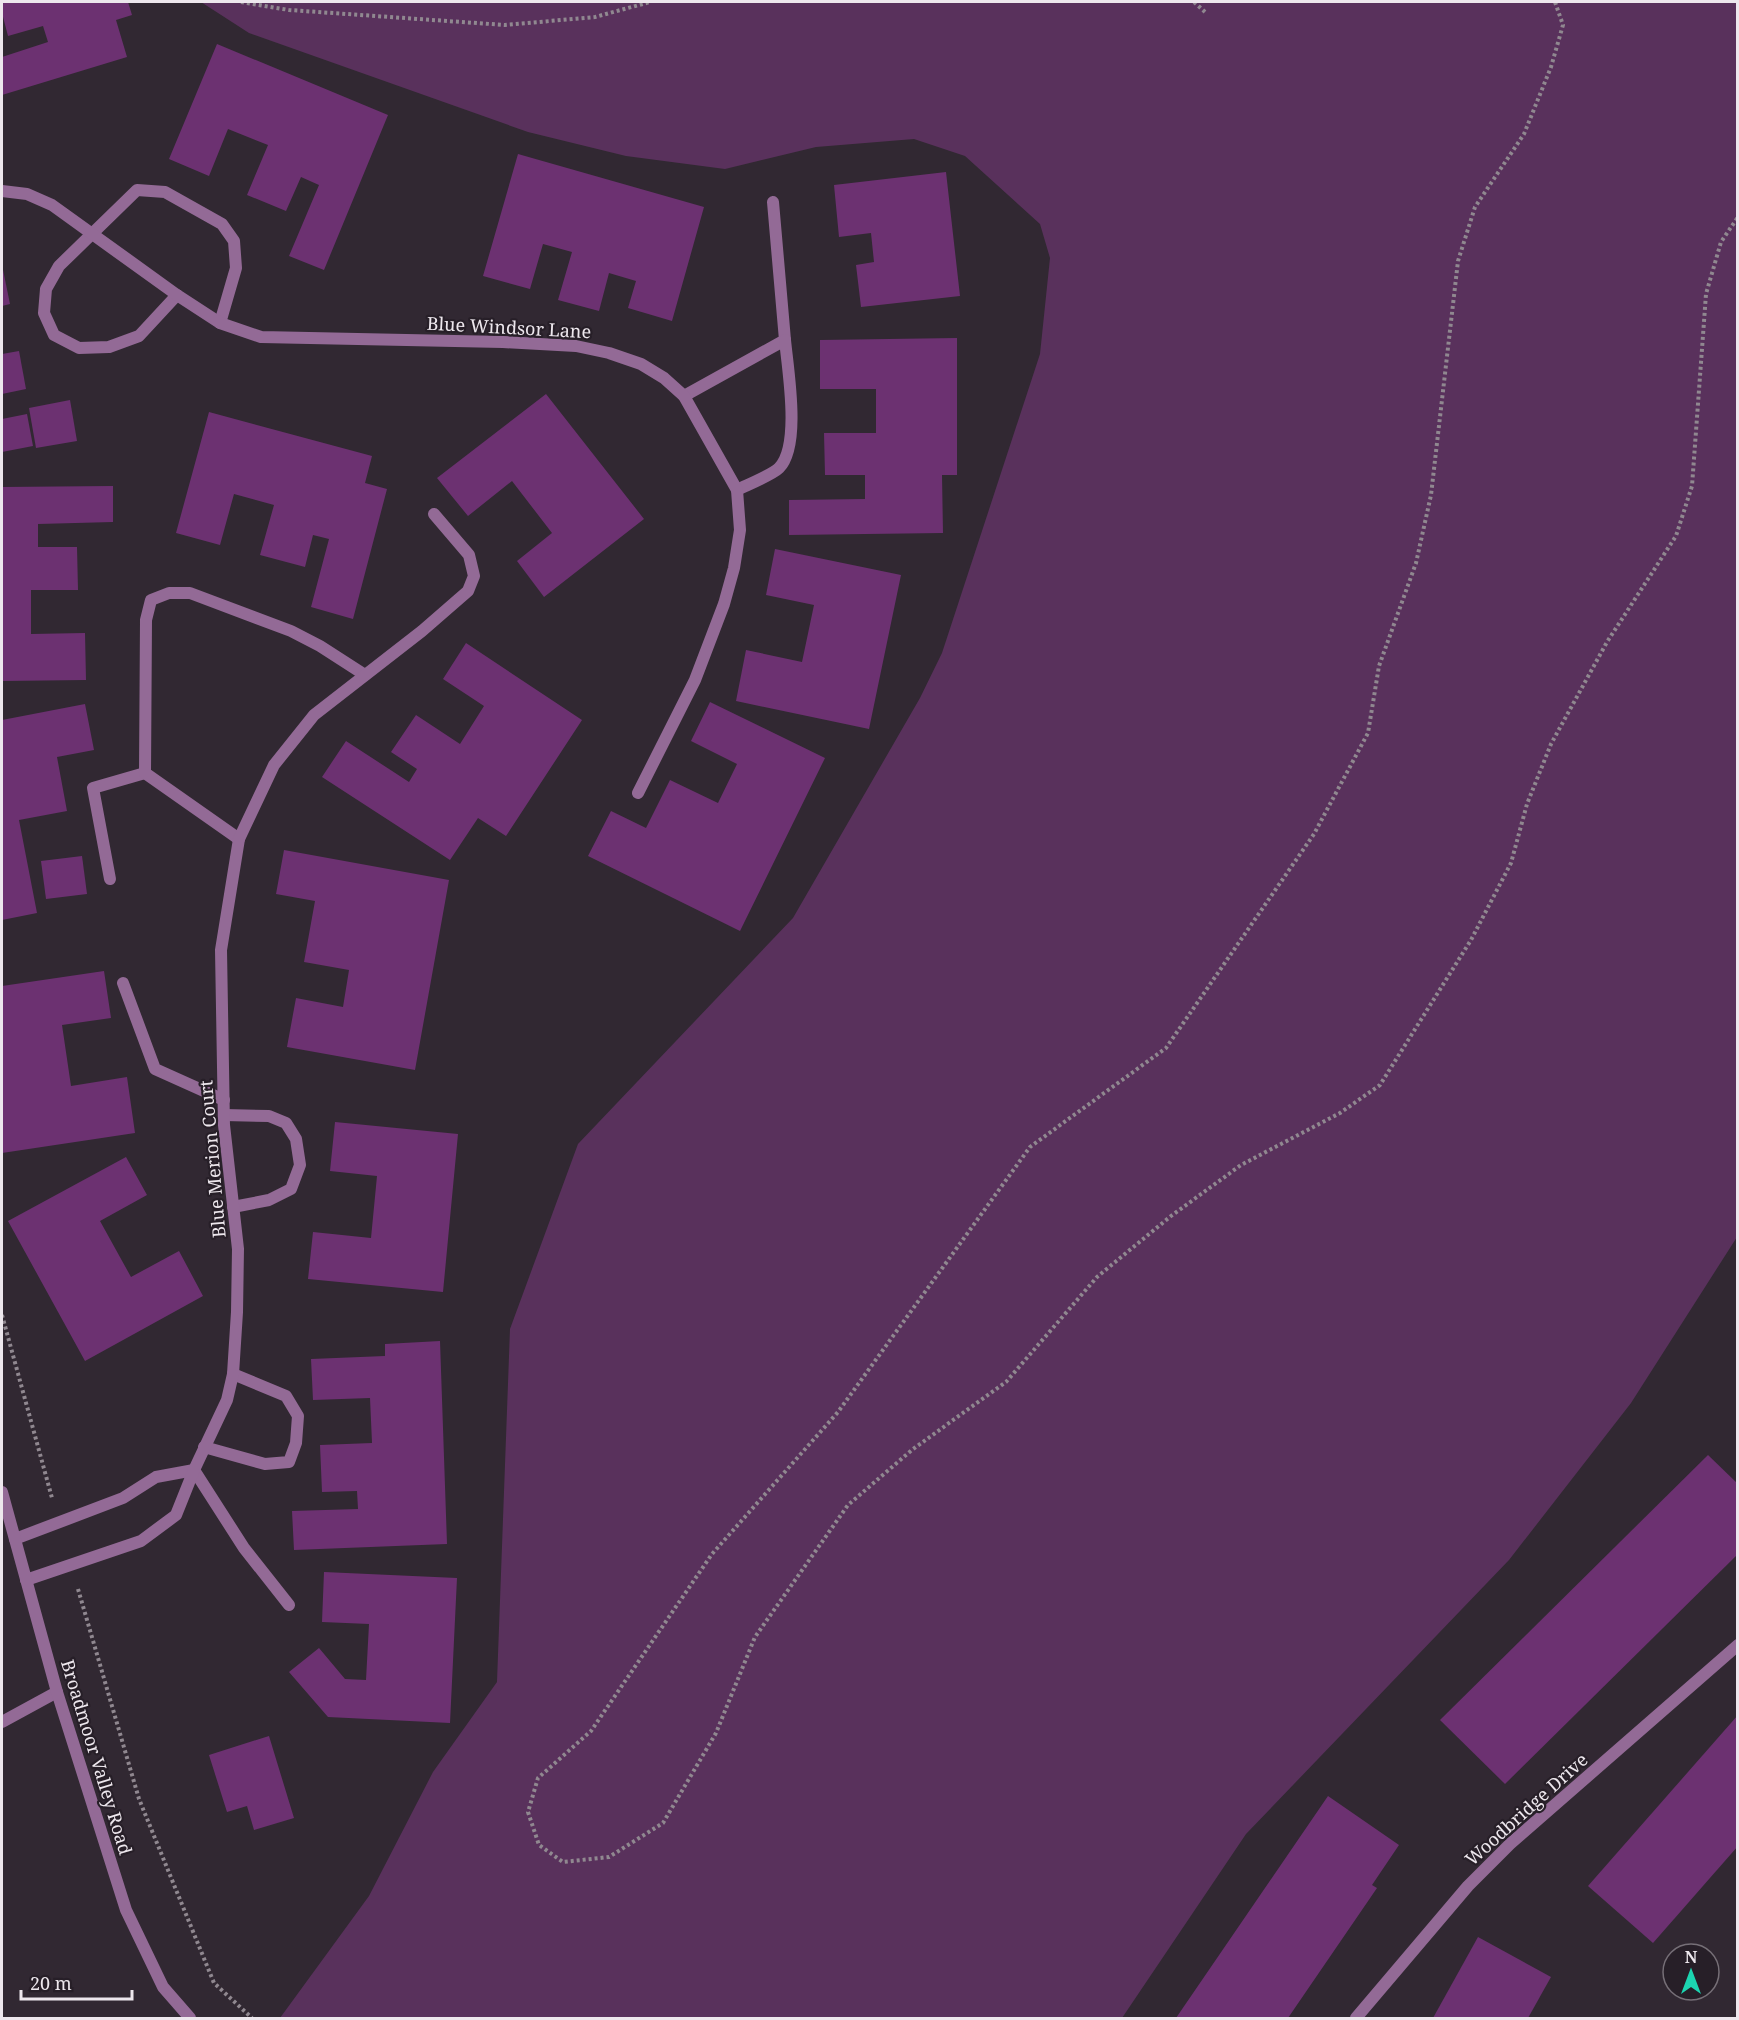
<svg xmlns="http://www.w3.org/2000/svg" width="1739" height="2020" viewBox="0 0 1739 2020" font-family="'Noto Serif',serif">
<rect width="100%" height="100%" fill="#312832"/>
<polygon fill="#59315c" points="201,2 1737,2 1737,1237 1631,1403 1509,1560 1246,1834 1122,2018 280,2018 369,1896 433,1772 497,1682 510,1329 578,1144 793,918 920,698 942,653 1040,354 1050,258 1040,224 965,156 914,139 816,147 725,169 626,156 528,132 249,33"/>
<g fill="#6c3171">
<polygon points="2,2 128,2 132,15 116,20 127,57 2,95 2,57 48,42 43,26 8,36 2,13"/>
<polygon points="217,44 388,115 324,270 289,256 319,185 301,177 286,211 247,195 268,145 228,129 209,176 169,159"/>
<polygon points="518,154 704,207 672,321 628,308 636,281 609,273 599,311 558,300 572,252 543,244 530,289 483,276"/>
<polygon points="946,172 960,296 861,307 856,265 874,262 871,233 839,237 834,185"/>
<polygon points="2,265 10,304 2,306"/>
<polygon points="957,338 957,475 942,475 943,533 789,535 789,500 865,499 865,475 825,475 824,433 876,433 876,389 820,389 820,340"/>
<polygon points="19,351 26,389 2,394 2,354"/>
<polygon points="546,394 644,519 544,597 517,561 552,533 512,481 468,516 437,478"/>
<polygon points="70,400 77,441 36,448 29,408"/>
<polygon points="209,412 372,456 365,483 387,489 353,619 311,607 329,539 313,535 305,567 260,555 274,505 234,494 220,545 176,533"/>
<polygon points="27,414 33,446 2,452 2,419"/>
<polygon points="113,486 113,522 38,524 38,547 77,547 78,590 31,590 31,634 85,633 86,680 2,681 2,487"/>
<polygon points="775,549 901,575 869,729 736,701 746,650 802,662 814,605 766,595"/>
<polygon points="466,643 582,720 506,836 478,818 450,860 322,777 346,741 409,782 417,769 391,752 416,715 460,744 484,706 443,679"/>
<polygon points="710,702 825,758 740,931 588,856 611,811 646,828 670,780 718,803 737,764 691,741"/>
<polygon points="85,704 94,750 57,757 67,811 19,820 37,913 2,920 2,720"/>
<polygon points="284,850 449,880 415,1070 287,1047 296,998 343,1007 349,970 304,962 315,901 276,894"/>
<polygon points="82,856 87,894 46,899 41,861"/>
<polygon points="104,971 111,1018 62,1025 71,1086 127,1077 135,1133 2,1153 2,986"/>
<polygon points="335,1122 458,1134 443,1292 308,1279 313,1232 371,1238 377,1176 330,1171"/>
<polygon points="126,1157 147,1195 100,1221 131,1277 179,1251 203,1296 85,1361 8,1221"/>
<polygon points="440,1341 447,1544 294,1550 292,1511 358,1509 357,1491 322,1492 320,1445 372,1443 370,1398 313,1400 311,1359 385,1356 385,1344"/>
<polygon points="1708,1455 1738,1484 1738,1554 1505,1784 1440,1720"/>
<polygon points="324,1572 457,1578 450,1723 328,1717 289,1672 319,1648 345,1679 366,1680 369,1624 322,1622"/>
<polygon points="1738,1715 1738,1846 1653,1943 1588,1886"/>
<polygon points="269,1736 294,1818 254,1830 247,1806 227,1812 209,1755"/>
<polygon points="1328,1796 1399,1845 1372,1885 1377,1888 1288,2018 1176,2018"/>
<polygon points="1478,1937 1551,1977 1528,2018 1433,2018"/>
</g>
<g fill="none" stroke-linecap="round" stroke-linejoin="round">
<g stroke="#908890" stroke-width="4" stroke-dasharray="3 3" stroke-linecap="butt">
<polyline points="241,2 289,10 505,25 595,17 650,2"/>
<polyline points="1194,2 1205,12"/>
<polyline points="1555,2 1563,25 1551,67 1524,134 1475,207 1458,261 1431,495 1416,563 1379,666 1368,733 1314,834 1166,1048 1030,1147 838,1412 712,1554 591,1731 538,1778 528,1812 539,1845 563,1862 609,1857 663,1823 716,1733 755,1637 848,1505 913,1449 1006,1382 1097,1277 1171,1216 1241,1165 1340,1113 1380,1085 1471,940 1511,863 1527,804 1551,744 1607,642 1676,536 1692,486 1706,294 1721,242 1738,217"/>
<polyline points="2,1315 52,1498"/>
<polyline points="78,1589 139,1799 214,1983 252,2018"/>
</g>
<g stroke="#936a96" stroke-width="12">
<polyline points="177,295 139,336 109,347 79,348 54,335 44,313 46,289 59,266 137,190 165,192 222,224 234,241 236,268 220,323"/>
<polyline points="684,396 785,340 773,202"/>
<path d="M737,490C747,485 772,475 779,468C801,446 788,371 785,340"/>
<polyline points="110,879 93,788 145,773"/>
<polyline points="123,983 155,1069 224,1100"/>
<polyline points="224,1115 269,1116 286,1123 296,1139 300,1165 291,1189 269,1200 233,1207"/>
<polyline points="204,1447 265,1464 289,1462 296,1443 298,1416 286,1396 233,1374"/>
<polyline points="194,1470 244,1548 289,1605"/>
</g>
<g stroke="#936a96" stroke-width="12">
<polyline points="2,191 27,194 52,205 177,295 220,323 261,337 503,342 576,346 609,353 641,364 664,378 684,396 737,490 740,530 734,568 724,604 695,680 638,793"/>
<polyline points="239,839 145,773 146,620 151,600 169,593 190,593 291,631 320,646 365,675"/>
<polyline points="15,1539 123,1498 156,1477 194,1470"/>
<polyline points="26,1580 141,1541 176,1515 194,1470 227,1400 233,1374 237,1312 238,1249 224,1125 221,950 239,839 274,765 314,715 422,631 468,591 474,576 469,555 434,514"/>
<polyline points="2,1722 57,1692"/>
<polyline points="1356,2018 1468,1886 1510,1844 1738,1645"/>
</g>
<polyline stroke="#936a96" stroke-width="12" points="2,1492 57,1692 126,1910 163,1987 190,2018"/>
</g>
<g text-anchor="middle" dominant-baseline="central" stroke-width="4.5" stroke-linejoin="round" paint-order="stroke">
<g font-size="18" fill="#ede7ed" stroke="#271f28">
<text transform="translate(509 327) rotate(3)">Blue Windsor Lane</text>
<text transform="translate(212 1159) rotate(-95)">Blue Merion Court</text>
<text transform="translate(97 1757) rotate(73)">Broadmoor Valley Road</text>
<text transform="translate(1526 1809) rotate(-42)">Woodbridge Drive</text>
</g>
</g>
<rect width="1739" height="2020" fill="none" stroke="#ede7ed" stroke-width="6"/>
<g transform="translate(1691 1972)"><circle r="28" fill="#271f28" stroke="#766f77" stroke-width="1.5"/>
<path d="M0-4.5L10 22L0 15L-10 22Z" fill="#1cd5b1"/>
<text y="-9" font-size="16" font-weight="bold" text-anchor="middle" fill="#ede7ed">N</text>
</g>
<path d="M21 1990v9h111v-9" fill="none" stroke="#ede7ed" stroke-width="3"/>
<text x="30" y="1990" font-size="18" fill="#ede7ed" stroke="#271f28" stroke-width="4.5" paint-order="stroke">20 m</text>
</svg>
